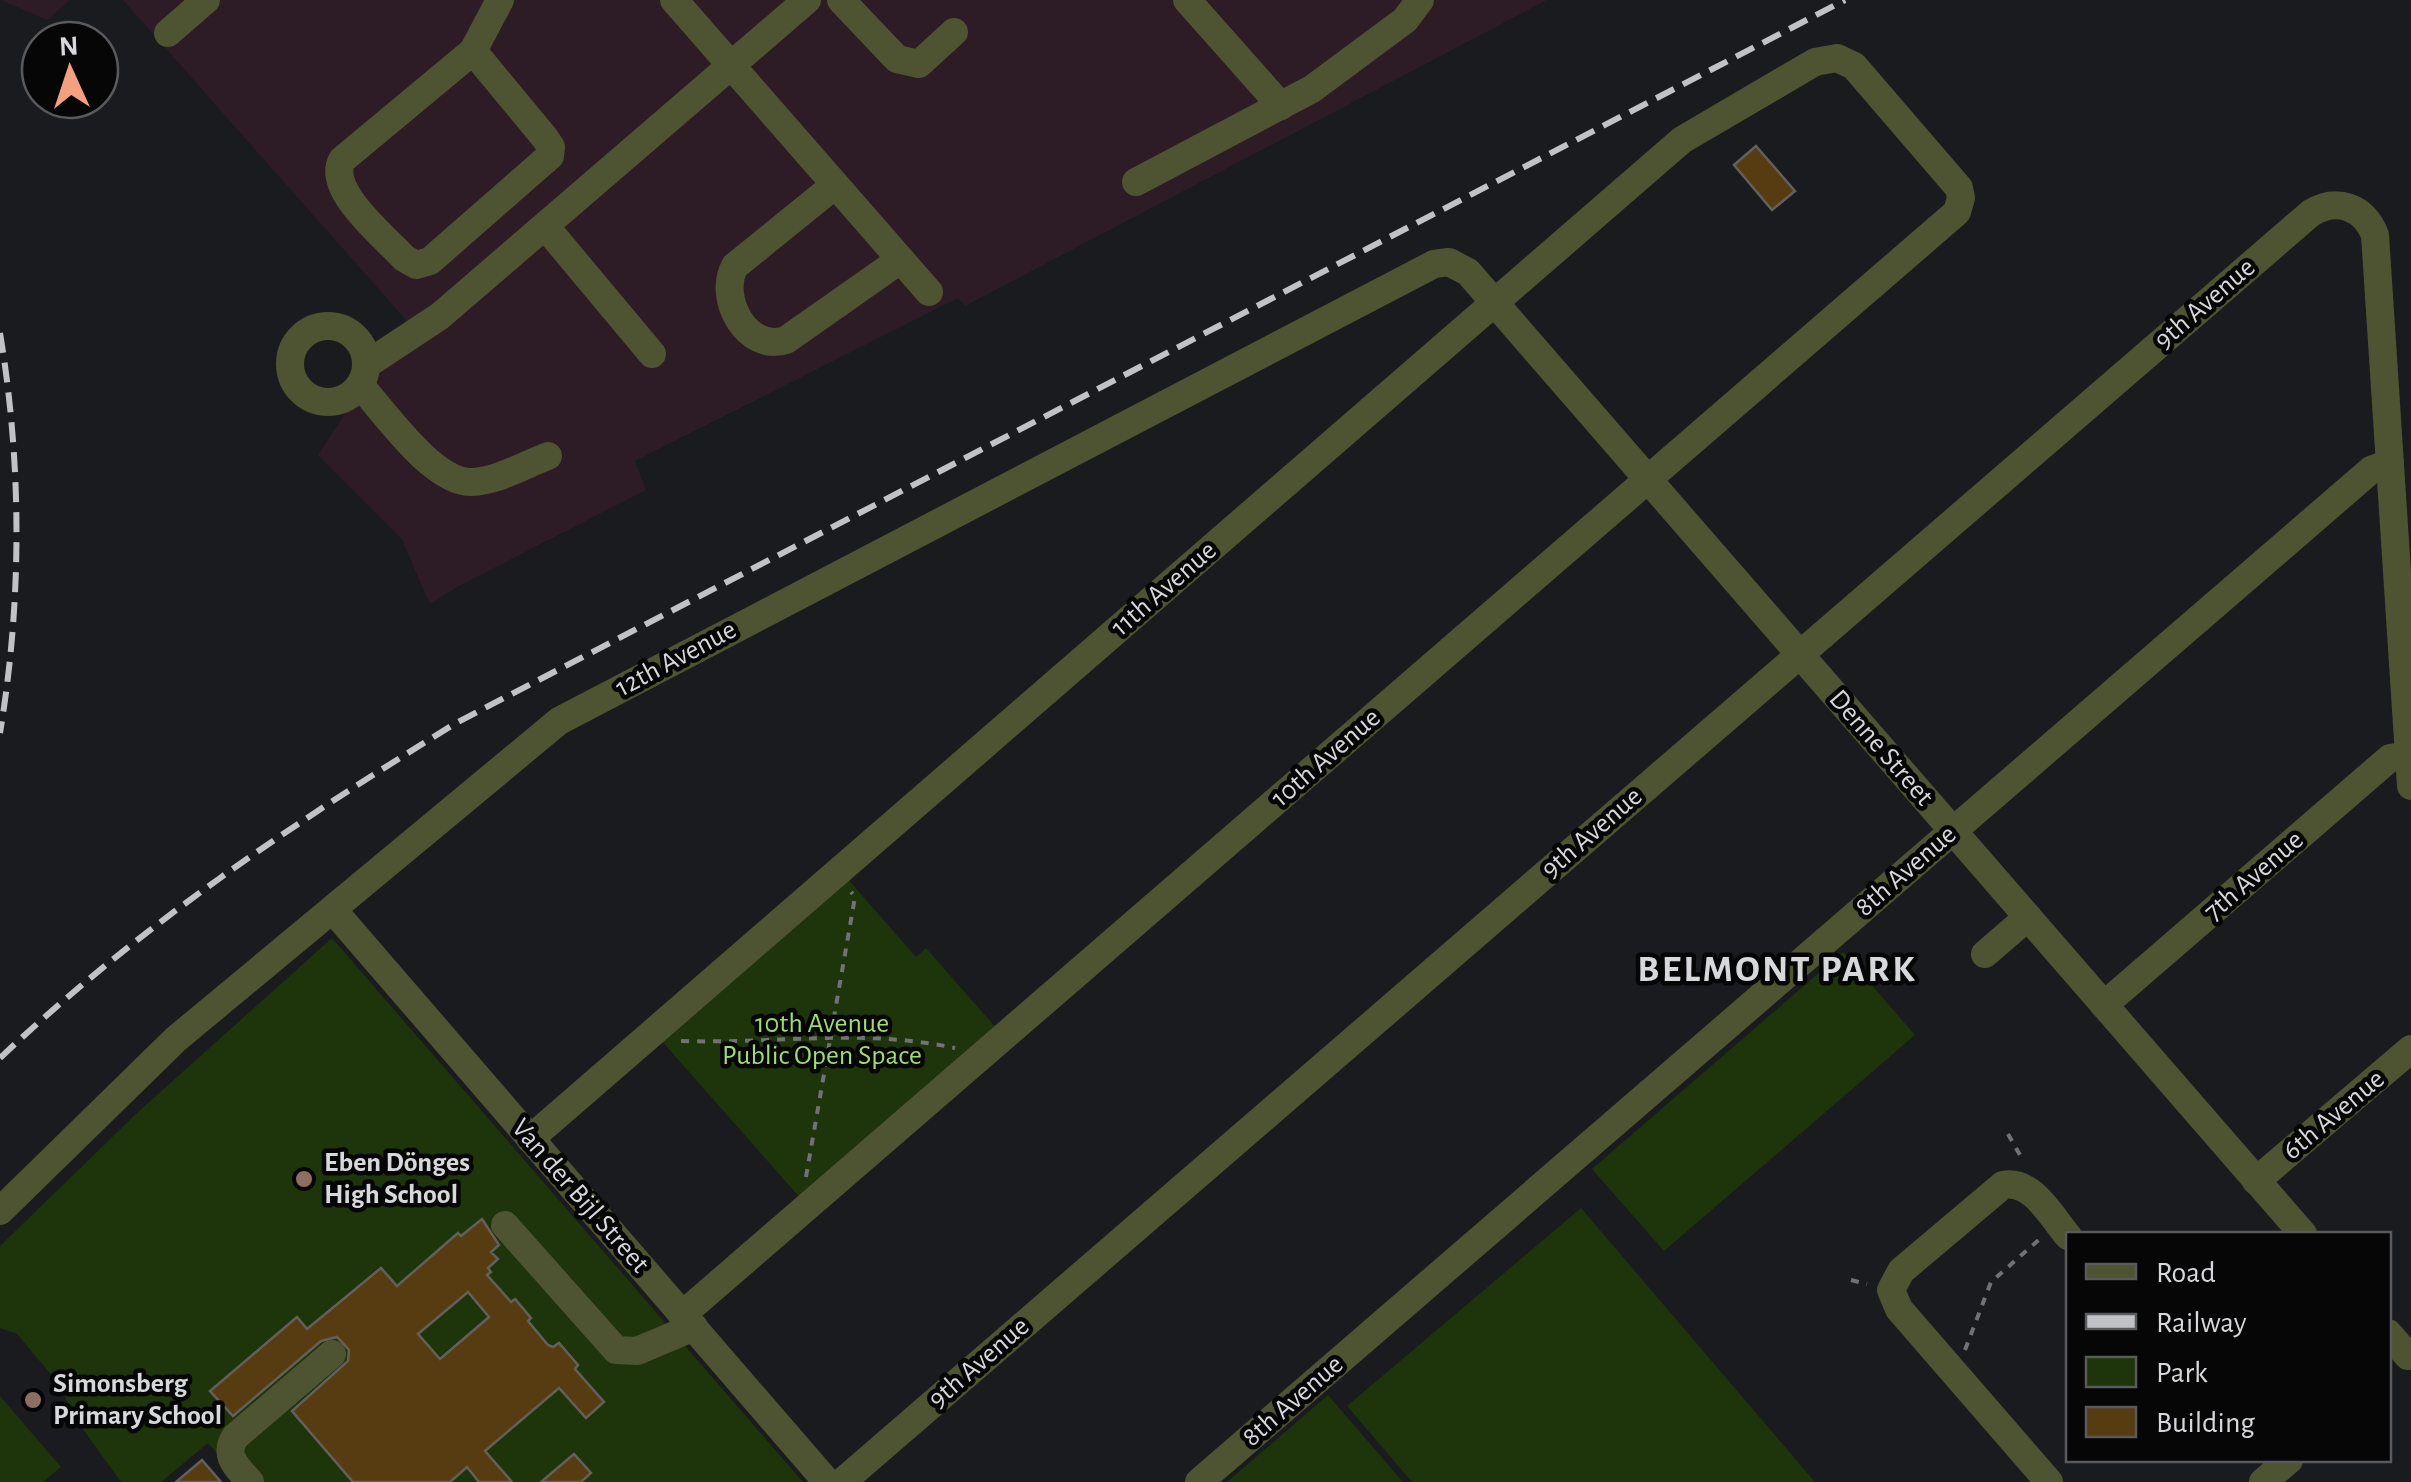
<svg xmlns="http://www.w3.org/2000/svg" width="2411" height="1482" viewBox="0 0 2411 1482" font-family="'Alegreya Sans',sans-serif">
<rect width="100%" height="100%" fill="#191b1f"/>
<g fill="#2d1c26">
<polygon points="1,0 70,0 47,20"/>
<polygon points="123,0 1547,0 965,306 958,298 635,461 646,490 457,587 430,604 401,538 318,455 406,320"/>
</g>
<g fill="#1e340b">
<polygon points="846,877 916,957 926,948 998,1030 802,1200 660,1039"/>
<polygon points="332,938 803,1482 242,1482 208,1443 161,1482 121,1482 70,1411 63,1389 17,1334 0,1328 0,1246 137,1113"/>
<polygon points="1843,952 1915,1035 1664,1251 1592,1169"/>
<polygon points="1581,1208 1815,1482 1412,1482 1347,1406"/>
<polygon points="1328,1395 1403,1482 1227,1482"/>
<polygon points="0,1396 61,1467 43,1482 0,1482"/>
</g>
<g fill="#573c11" stroke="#63605c" stroke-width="2.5" fill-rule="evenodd">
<polygon points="1756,146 1795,191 1772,210 1734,165"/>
<path d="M482,1219L499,1245L491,1252L498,1259L488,1268L491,1272L487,1275L511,1302L515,1299L531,1318L528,1321L548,1345L553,1347L559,1343L578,1365L575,1369L604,1402L586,1418L559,1388L485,1451L512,1482H479L467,1467L450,1482H353L292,1411L348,1361L349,1350L337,1337L321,1341L233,1416L210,1391L297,1317L307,1329L381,1268L397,1286L458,1233L461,1236ZM468,1292L489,1317L440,1359L418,1334Z"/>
<polygon points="574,1454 591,1473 581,1482 541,1482"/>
<polygon points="202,1460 221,1482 176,1482"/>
</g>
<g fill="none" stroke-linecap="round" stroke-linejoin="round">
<g stroke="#707275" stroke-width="4" stroke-dasharray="8 8" stroke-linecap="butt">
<path d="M681,1041C776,1044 861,1028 955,1048"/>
<polyline points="2008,1134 2020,1155 2019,1160"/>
<polyline points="806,1177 855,897 851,892"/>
<polyline points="1851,1280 1867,1284"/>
<polyline points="1965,1350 1991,1282 2042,1237"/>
</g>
<g stroke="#4e5331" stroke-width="28">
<polyline points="674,0 929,292"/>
<polyline points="841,0 897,59 919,64 954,32"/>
<polyline points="1187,0 1281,106"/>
<polyline points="168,33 206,0"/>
<path d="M473,51L545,138L551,147L550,156L430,261L416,265L404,258C384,236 326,190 342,160L473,51L500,0"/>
<polyline points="1136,182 1312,89 1405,20 1420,0"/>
<path d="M835,185L735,266C717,298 747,353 786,340L900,260"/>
<polyline points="545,226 652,354"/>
<circle cx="328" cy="364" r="38"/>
<polyline points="366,365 440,316 807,0"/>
<path d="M360,385C385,413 433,483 472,482C498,481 524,465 548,456"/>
<polyline points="333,910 827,1482"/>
<polyline points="1985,954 2028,917"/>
<polyline points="2104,1005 2390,758 2409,755"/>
<polyline points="530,1139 1682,140 1815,62 1837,58 1854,66 1959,188 1961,198 1957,212 682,1315"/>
<polyline points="2256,1181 2411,1049"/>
<polyline points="0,1211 176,1039 559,721 1434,264 1449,262 1468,272 2303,1234"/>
<polyline points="505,1225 616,1350 637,1351 694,1327"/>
<polyline points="2388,1333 2408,1356"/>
<path d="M250,1482C237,1467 223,1456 235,1437L332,1354"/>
<path d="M842,1482L2311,213C2337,197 2364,207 2375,235L2411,786"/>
<polyline points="1199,1482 2371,470 2390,463"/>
<path d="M2049,1482L1899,1309L1891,1290L1901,1271L2003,1185C2032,1179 2051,1216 2068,1236"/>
<polyline points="2263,1482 2289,1460"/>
</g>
<g stroke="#c1c2c5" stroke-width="6" stroke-dasharray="20 10" stroke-linecap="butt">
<path d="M0,333C22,465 22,601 0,733"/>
<path d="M0,1058C142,924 291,825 456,723L1845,0"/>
</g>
</g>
<g fill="#8d6e63" stroke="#060607" stroke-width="4">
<circle cx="304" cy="1179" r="10"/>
<circle cx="33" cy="1400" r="10"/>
</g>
<g text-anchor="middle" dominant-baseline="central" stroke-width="9" stroke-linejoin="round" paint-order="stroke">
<g font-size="28" fill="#d7d8db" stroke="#060607">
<text transform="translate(2205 304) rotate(-41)">9th Avenue</text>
<text transform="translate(1164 589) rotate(-41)">11th Avenue</text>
<text transform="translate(676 659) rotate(-28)">12th Avenue</text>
<text transform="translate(1881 748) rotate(49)">Denne Street</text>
<text transform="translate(1326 758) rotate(-41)">10th Avenue</text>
<text transform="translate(1592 833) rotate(-41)">9th Avenue</text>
<text transform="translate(1906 871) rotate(-41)">8th Avenue</text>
<text transform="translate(2254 876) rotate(-41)">7th Avenue</text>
<text transform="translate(2334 1115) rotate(-40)">6th Avenue</text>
<text transform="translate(580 1196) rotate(49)">Van der Bijl Street</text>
<text transform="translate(979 1363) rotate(-41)">9th Avenue</text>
<text transform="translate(1293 1401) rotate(-41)">8th Avenue</text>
</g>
<g font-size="28" fill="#a0db76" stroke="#060607">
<text x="822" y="1024">10th Avenue<tspan x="822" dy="32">Public Open Space</tspan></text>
</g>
<g font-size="28" font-weight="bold" fill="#d7d8db" stroke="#060607" text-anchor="start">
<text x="324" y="1163">Eben Dönges<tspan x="324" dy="32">High School</tspan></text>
<text x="53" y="1384">Simonsberg<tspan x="53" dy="32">Primary School</tspan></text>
</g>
<g font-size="38" font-weight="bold" letter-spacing="2.5" fill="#d7d8db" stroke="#060607">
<text x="1777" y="970">BELMONT PARK</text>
</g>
</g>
<rect x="2066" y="1232" width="325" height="230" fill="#060607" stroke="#5a5a5c" stroke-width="2.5"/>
<rect x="2086" y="1264" width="50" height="15" fill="#4e5331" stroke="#5a5a5c" stroke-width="2.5"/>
<text x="2156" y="1282" font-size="30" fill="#d7d8db">Road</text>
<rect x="2086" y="1314" width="50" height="15" fill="#c1c2c5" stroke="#5a5a5c" stroke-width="2.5"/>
<text x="2156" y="1332" font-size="30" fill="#d7d8db">Railway</text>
<rect x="2086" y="1357" width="50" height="30" fill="#1e340b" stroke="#5a5a5c" stroke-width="2.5"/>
<text x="2156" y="1382" font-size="30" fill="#d7d8db">Park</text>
<rect x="2086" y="1407" width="50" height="30" fill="#573c11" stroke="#5a5a5c" stroke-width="2.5"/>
<text x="2156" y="1432" font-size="30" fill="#d7d8db">Building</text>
<g transform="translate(70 70) rotate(357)"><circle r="48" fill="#060607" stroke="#5a5a5c" stroke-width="2.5"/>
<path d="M0-8L18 38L0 25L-18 38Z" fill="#f2a080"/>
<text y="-15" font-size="28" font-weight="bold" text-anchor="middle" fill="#d7d8db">N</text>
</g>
</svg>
